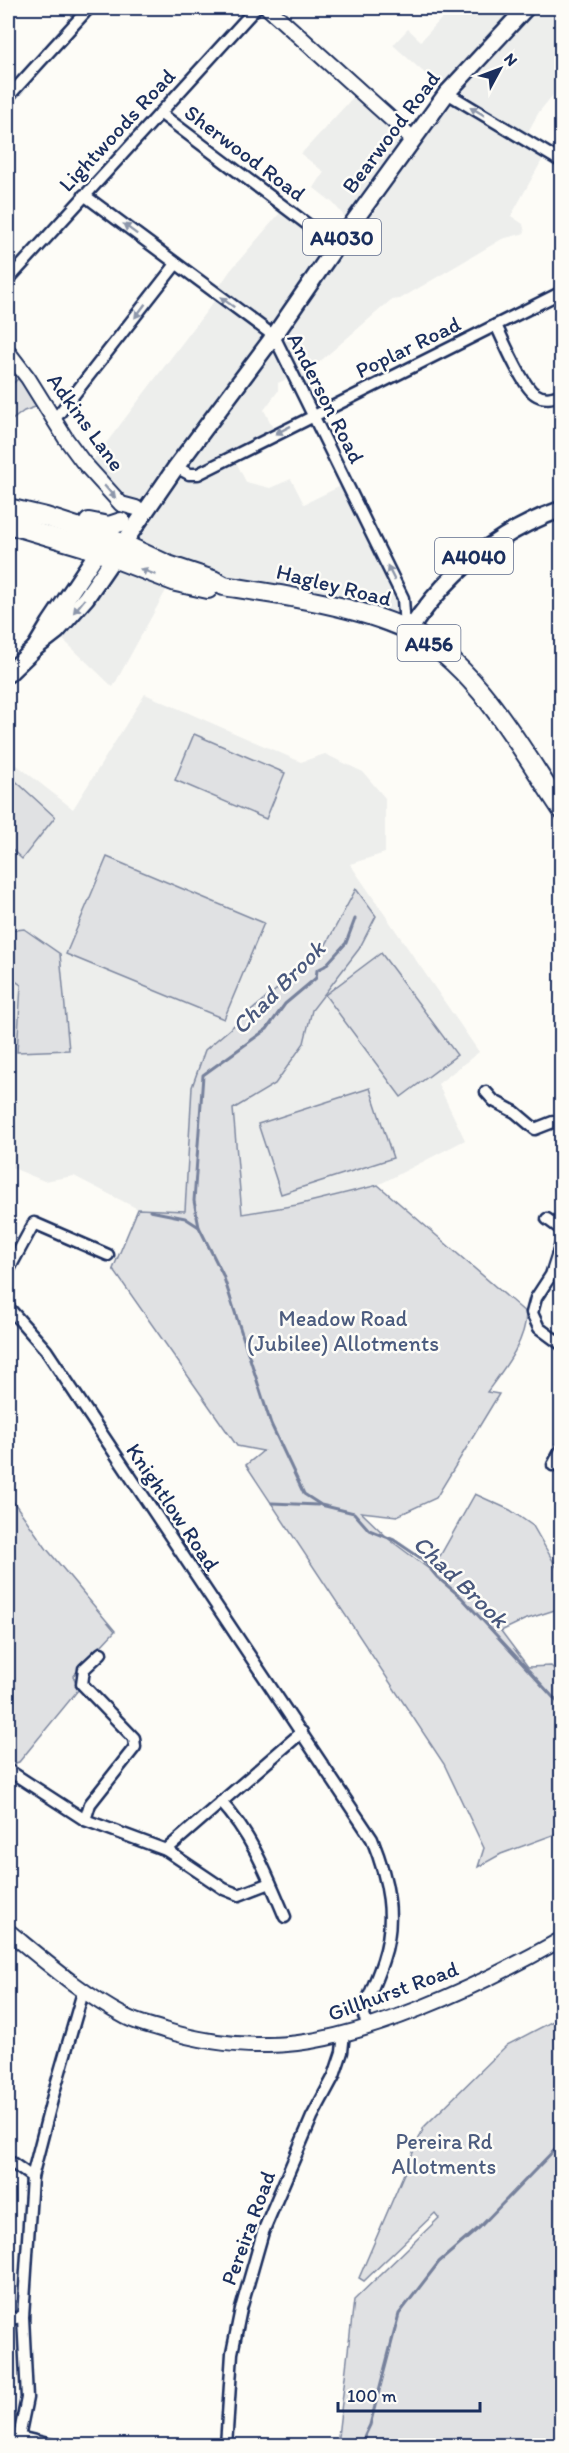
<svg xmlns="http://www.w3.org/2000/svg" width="569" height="2453" viewBox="0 0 569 2453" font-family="Itim,sans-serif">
<rect width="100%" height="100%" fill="#fdfcf7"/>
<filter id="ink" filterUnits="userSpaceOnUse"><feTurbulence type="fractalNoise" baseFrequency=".0167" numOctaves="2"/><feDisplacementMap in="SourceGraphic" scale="12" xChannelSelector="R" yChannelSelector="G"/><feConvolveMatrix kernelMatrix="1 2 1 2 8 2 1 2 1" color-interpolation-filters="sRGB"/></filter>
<g filter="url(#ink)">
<g fill="#edeeec">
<polygon points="451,8 561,8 561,85 539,112 524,139 546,153 511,216 523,224 525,233 502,239 400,299 391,300 309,371 326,409 314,415 293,376 278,383 278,391 264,410 276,434 233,456 246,482 270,488 291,479 304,504 347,483 403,598 405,629 175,574 113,687 52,629 138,512 88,467 218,296 215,293 230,271 285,207 335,245 351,224 333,203 314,188 324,172 301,154 359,91 412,138 447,93 393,45 408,29 421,41"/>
<polygon points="145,694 301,762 325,754 363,772 385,798 385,853 350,864 479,1052 438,1084 465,1140 378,1185 297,1205 242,1215 138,1209 74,1176 44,1181 8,1166 8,897 14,886 8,881 8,758 73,809"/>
</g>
<g fill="#e0e1e3" stroke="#7e88a0" stroke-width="1.5">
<polygon points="20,377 38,406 24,411 8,423 8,388"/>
<polygon points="194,734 285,773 266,819 175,780"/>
<polygon points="8,774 55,817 22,859 8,846"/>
<polygon points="107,857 264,923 224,1019 66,954"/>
<path d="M356,889L376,916L359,949L312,1010L304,1043L275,1084L233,1109L242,1214L297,1205L378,1185L526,1313C526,1342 503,1370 487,1392L499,1394L436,1498L397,1516L361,1512L390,1540L429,1569L440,1556L475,1494L510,1510L533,1526L561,1575V1608L524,1620L501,1631L528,1667L551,1666L561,1675V1832L501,1854L478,1867L484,1848L444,1764L246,1465L263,1451L237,1446L113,1269L138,1209L185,1211L192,1087L205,1050L323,950Z"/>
<polygon points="24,929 60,954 69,1050 17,1052 21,985 8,976 8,931"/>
<polygon points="381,953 457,1055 401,1097 325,995"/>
<polygon points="370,1088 393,1158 281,1194 258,1124"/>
<polygon points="8,1494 46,1548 115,1631 73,1676 79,1689 19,1762 8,1765"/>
<polygon points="561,2017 561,2445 337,2445 354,2300 439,2218 435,2213 364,2281 359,2278 424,2127 507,2045"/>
</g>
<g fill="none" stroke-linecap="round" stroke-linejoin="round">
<g stroke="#76819c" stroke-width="3">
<polyline points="355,919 346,943 325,966 317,970 316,978 285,1004 267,1029 203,1075 194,1201 199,1227 223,1275 271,1424 304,1494 321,1505 354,1513 369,1530 394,1540 422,1559 437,1577 461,1597 487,1625 562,1707"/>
<polyline points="150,1211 185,1218 199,1227"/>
<polyline points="272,1503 318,1505"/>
<polyline points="360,2446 370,2425 399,2314 439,2262 480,2227 562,2142"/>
</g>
<g stroke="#1b2f5e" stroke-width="15">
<g id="street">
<polyline points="447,93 562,162"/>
<polyline points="8,97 89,8"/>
<polyline points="160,113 336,246"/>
<polyline points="84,195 274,336 403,598 405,629"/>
<polyline points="8,280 256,8"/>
<path d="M496,325C503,340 523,387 535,394C544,400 552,398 562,394"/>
<polyline points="55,419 176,264"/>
<polyline points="176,467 189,474 198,474 562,292"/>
<polyline points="486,1092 494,1101 515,1112 535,1129 553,1122 562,1122"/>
<polyline points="547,1219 562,1230"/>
<polyline points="562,1241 551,1275 536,1298 532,1313 539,1328 562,1345"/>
<polyline points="8,1271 34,1223 108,1255"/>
<path d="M8,1307L46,1350L372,1839C388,1879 397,1918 383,1960C378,1976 370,1992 365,2008L364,2016L368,2026"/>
<polyline points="553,1465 562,1448"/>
<polyline points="8,1770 85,1820 166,1850 224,1889 239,1895 270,1883"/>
<path d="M221,1802C252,1835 268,1877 285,1917"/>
<polyline points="85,1820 90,1804 135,1747 134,1738 82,1684 84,1669 101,1653"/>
<polyline points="166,1850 302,1732"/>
<polyline points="8,2160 32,2177"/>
<polyline points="8,2319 23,2317"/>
<polyline points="19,2437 56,2446"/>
<polyline points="13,2446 19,2437 27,2398 23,2317 32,2177 54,2092 83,1992"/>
<polyline points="226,2446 232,2353 241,2309 263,2232 312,2117 334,2076 342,2052 344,2033"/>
</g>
</g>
<g stroke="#1b2f5e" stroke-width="18">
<g id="secondary">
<polyline points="268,8 412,138"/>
<polyline points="8,352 28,378 66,439 83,462 121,504 136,508"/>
<path d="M8,1931C46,1962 82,1994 126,2017C137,2023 152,2026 164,2030C197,2040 234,2046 268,2045C357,2045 485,1983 562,1939"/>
</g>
</g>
<g stroke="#1b2f5e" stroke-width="20">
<g id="primary">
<path d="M409,631C447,573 496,532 562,509"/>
<polyline points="35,648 57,631 86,598 176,467 274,336 336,246 447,93 526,8"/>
<polyline points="8,674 35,648 50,623 103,544"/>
</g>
</g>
<g stroke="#1b2f5e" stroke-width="22">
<g id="highway">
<path d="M8,508L46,517L108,537L168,565L213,580L224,586C281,595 354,605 406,629C476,663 520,748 562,810"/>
<polyline points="89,522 109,526 121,522"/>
<polyline points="8,524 85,547 176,582 208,589"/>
</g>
</g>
<use href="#street" stroke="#fdfcf7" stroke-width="10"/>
<use href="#secondary" stroke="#fdfcf7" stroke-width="14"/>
<use href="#primary" stroke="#fdfcf7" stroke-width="15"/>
<use href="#highway" stroke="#fdfcf7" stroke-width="18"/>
</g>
<defs><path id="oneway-solid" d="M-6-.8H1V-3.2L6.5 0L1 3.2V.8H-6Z" transform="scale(1.5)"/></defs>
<g fill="#8c96aa">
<use href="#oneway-solid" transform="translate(477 111) rotate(-149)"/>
<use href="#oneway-solid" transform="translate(130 229) rotate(-143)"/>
<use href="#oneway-solid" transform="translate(227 302) rotate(-144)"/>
<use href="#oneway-solid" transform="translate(140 311) rotate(127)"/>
<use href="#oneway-solid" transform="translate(283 430) rotate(153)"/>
<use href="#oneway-solid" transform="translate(110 492) rotate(49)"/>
<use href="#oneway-solid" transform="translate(148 572) rotate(-159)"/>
<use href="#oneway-solid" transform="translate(391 573) rotate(-116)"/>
<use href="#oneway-solid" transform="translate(79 606) rotate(129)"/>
</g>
</g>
<g text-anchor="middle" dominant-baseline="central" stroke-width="5" stroke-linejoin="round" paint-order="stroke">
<g fill="#fdfcf7" stroke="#5f6c8c" stroke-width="1.5">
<rect x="303" y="219" width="78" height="36" rx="4.5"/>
<rect x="435" y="538" width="78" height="36" rx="4.5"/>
<rect x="397.5" y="625" width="63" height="36" rx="4.5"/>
</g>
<g font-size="21" font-weight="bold" fill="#1b2f5e">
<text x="342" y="237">A4030</text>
<text x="474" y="556">A4040</text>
<text x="429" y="643">A456</text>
</g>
<g font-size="22" fill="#1b2f5e" stroke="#fdfcf7">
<text transform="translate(117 130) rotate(-47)">Lightwoods Road</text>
<text transform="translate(391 132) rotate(-53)">Bearwood Road</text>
<text transform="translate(245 153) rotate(37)">Sherwood Road</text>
<text transform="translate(408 347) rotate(-26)">Poplar Road</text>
<text transform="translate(326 398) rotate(63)">Anderson Road</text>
<text transform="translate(86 422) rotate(54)">Adkins Lane</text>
<text transform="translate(334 585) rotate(14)">Hagley Road</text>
<text transform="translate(173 1507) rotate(56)">Knightlow Road</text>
<text transform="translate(393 1991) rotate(-20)">Gillhurst Road</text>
<text transform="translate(248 2228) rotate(-70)">Pereira Road</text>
</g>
<g font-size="22" fill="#4c5c7f" stroke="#fdfcf7">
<text x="343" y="1318">Meadow Road<tspan x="343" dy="25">(Jubilee) Allotments</tspan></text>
<text x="444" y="2141">Pereira Rd<tspan x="444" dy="25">Allotments</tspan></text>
</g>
<g font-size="24" font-style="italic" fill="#49587d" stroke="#fdfcf7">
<text transform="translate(278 987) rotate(-45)">Chad Brook</text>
<text transform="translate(461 1581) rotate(44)">Chad Brook</text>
</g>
</g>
<rect width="569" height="2453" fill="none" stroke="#fdfcf7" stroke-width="30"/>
<rect x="15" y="15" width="539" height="2423" fill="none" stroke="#1b2f5e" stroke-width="2" filter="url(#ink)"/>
<g transform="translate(500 69) rotate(49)" stroke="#fdfcf7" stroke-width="4.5" paint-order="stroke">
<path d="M0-4.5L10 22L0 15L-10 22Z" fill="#1b2f5e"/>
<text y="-9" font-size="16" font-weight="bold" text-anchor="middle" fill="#1b2f5e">N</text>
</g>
<path d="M338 2402v9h142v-9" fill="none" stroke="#1b2f5e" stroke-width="3"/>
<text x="347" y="2402" font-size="18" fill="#1b2f5e" stroke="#fdfcf7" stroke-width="4.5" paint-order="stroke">100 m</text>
</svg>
